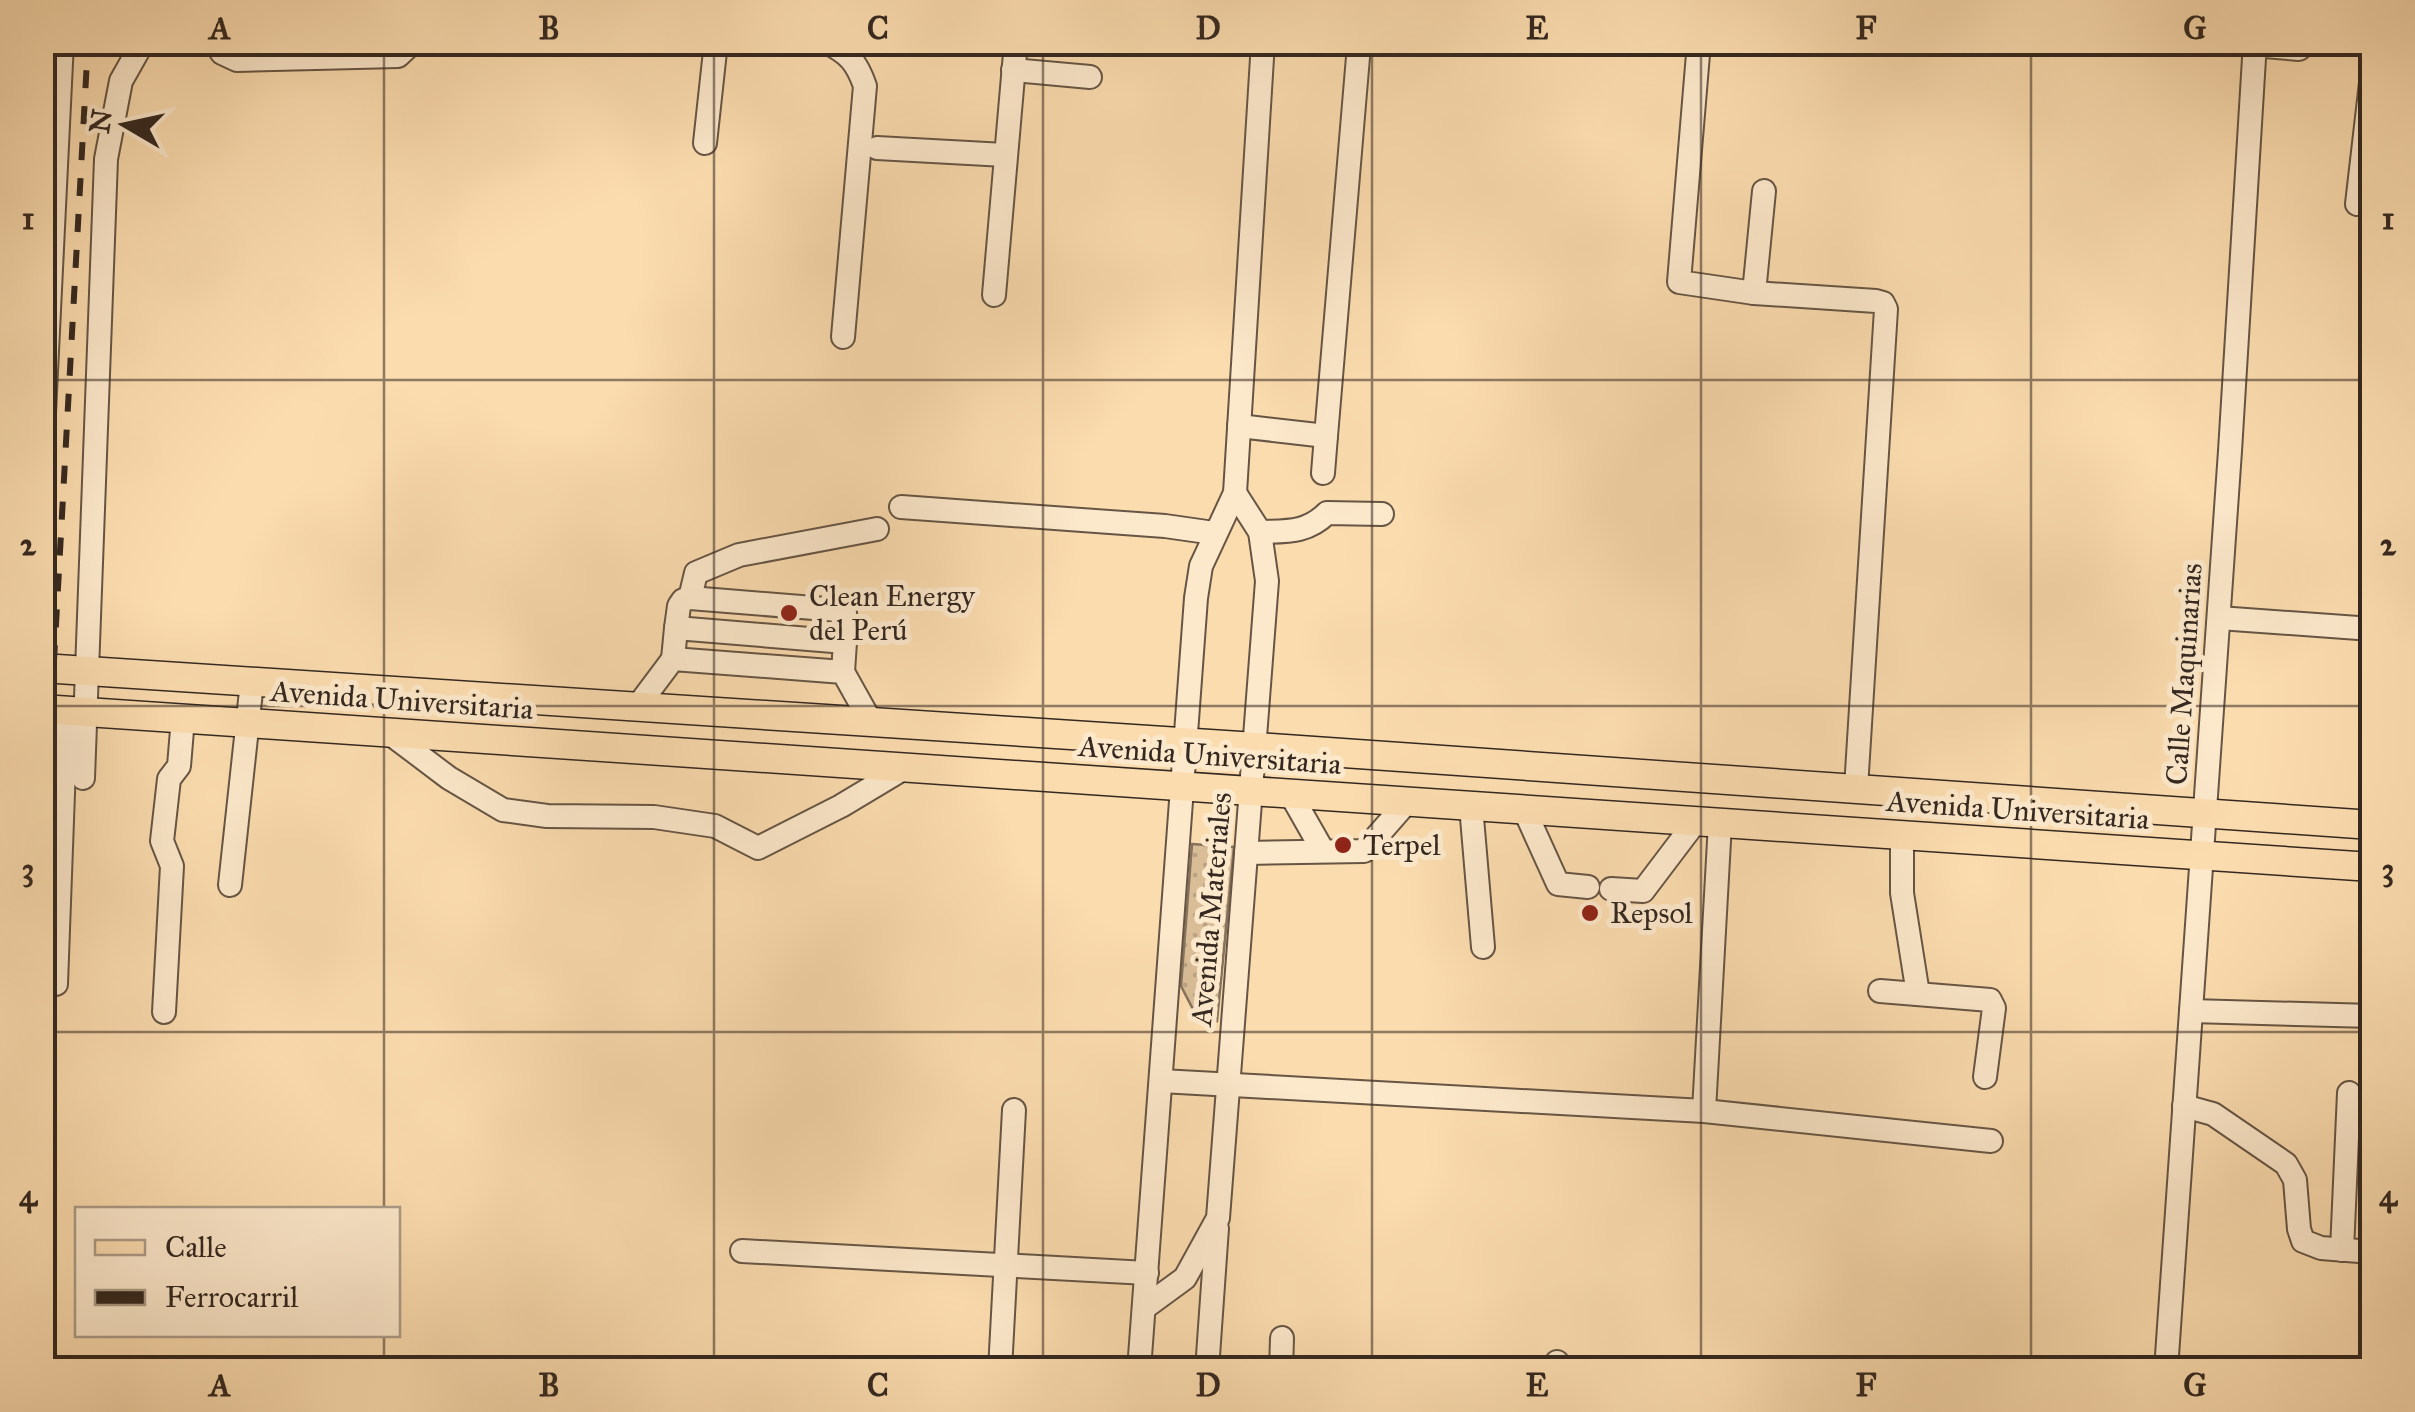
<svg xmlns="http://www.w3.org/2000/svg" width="2415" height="1412" viewBox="0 0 2415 1412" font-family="'IM FELL Great Primer',serif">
<defs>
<pattern id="grass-dots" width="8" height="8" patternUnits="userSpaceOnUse" patternTransform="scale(2.5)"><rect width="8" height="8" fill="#d9bd97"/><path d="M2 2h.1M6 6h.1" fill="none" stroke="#bba282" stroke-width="1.8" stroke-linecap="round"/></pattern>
</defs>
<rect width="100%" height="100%" fill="#fbdcaf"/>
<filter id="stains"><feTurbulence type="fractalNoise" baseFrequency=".002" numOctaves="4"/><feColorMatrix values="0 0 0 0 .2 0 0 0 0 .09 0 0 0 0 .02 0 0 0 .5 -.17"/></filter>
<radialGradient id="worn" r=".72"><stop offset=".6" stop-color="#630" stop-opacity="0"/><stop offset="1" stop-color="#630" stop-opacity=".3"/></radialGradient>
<polygon fill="url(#grass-dots)" stroke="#86725c" stroke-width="2.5" points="1192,844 1234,847 1217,1021 1198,1019 1181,986"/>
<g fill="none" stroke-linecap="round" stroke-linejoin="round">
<g stroke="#654" stroke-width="26">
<g id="minor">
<polyline points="215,42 222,53 237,60 398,56 413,42"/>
<path d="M826,42C849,53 857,63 865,86L843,337"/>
<polyline points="1699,42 1679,282 1754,293 1876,301 1883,303 1886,309 1856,788"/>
<polyline points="2216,42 2299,49 2307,42"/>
<polyline points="1013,70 1090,77"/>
<polyline points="705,143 716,42"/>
<polyline points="877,148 1005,155"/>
<polyline points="2357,204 2372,74"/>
<polyline points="1754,293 1764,191"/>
<polyline points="994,295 1016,42"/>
<polyline points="1239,426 1326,436 1358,57"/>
<polyline points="42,454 62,42"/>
<polyline points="1323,473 1326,436"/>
<polyline points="901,507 1165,526 1214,533"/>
<path d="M1260,532C1287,531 1307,533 1327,513L1382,514"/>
<polyline points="690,598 696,573 739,555 877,529"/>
<polyline points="2219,618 2372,629"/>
<polyline points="676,628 679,606 683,600 690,598 838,610 845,613 845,642"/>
<polyline points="673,659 676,628 845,642 843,672"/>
<polyline points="637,707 673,659 843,672 871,722"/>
<polyline points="388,732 449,778 503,810 547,816 654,817 715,826 758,848 841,806 906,767"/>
<polyline points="83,778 106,159 121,81 143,42"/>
<polyline points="1290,793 1323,851"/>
<polyline points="1471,806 1483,947"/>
<polyline points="1524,809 1558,884 1588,887"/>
<polyline points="1902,835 1902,893 1918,994"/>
<polyline points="1246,853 1364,851 1407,802"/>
<polyline points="230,885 252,682"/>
<polyline points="1611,889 1643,891 1696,821"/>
<polyline points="56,984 66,711"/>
<polyline points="1880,991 1990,1000 1994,1008 1985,1077"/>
<polyline points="2191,1011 2372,1016"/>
<polyline points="164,1012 172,866 162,841 169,779 179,766 183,718"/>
<polyline points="1161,1081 1704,1111 1991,1141"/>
<polyline points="2184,1106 2213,1114 2286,1164 2295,1180 2299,1229 2303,1241 2321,1248 2372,1252"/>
<polyline points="1704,1111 1720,823"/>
<polyline points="2342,1250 2349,1093"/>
<polyline points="742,1251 1147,1273"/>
<polyline points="1144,1308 1185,1278 1218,1218 1267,581 1260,532 1235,493"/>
<polyline points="1000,1370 1014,1110"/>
<polyline points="1139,1370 1196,598 1201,566 1235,493 1263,42"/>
<polyline points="1207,1370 1217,1228"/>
<polyline points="1281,1370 1282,1338"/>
<polyline points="1557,1370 1557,1362"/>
<polyline points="2166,1370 2230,451 2255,42"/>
</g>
</g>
<g stroke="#342820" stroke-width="31">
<g id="major">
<polyline points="42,668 1271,748 2372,825"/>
<polyline points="42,709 2372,867"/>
</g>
</g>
<use href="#minor" stroke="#fce8cb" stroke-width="22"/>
<use href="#major" stroke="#fbdcaf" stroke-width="28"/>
<polyline stroke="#342820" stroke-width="6" stroke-dasharray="18 18" stroke-linecap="butt" points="42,879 88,42"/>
</g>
<path fill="none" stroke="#342820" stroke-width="2.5" stroke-opacity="0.55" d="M384,42V1210M714,42V1370M1043,42V1370M1372,42V1370M1701,42V1370M2031,42V1370M42,380H2372M42,706H2372M42,1032H2372M384,1334V1370"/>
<g fill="#8f2418" stroke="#fce8cb" stroke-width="4">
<circle cx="789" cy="613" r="10"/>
<circle cx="1343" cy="845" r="10"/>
<circle cx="1590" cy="913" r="10"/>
</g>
<g text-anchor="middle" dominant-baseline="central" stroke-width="10" stroke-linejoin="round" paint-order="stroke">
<g font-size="30" fill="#342820" stroke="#fce8cb" text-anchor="start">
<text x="809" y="596">Clean Energy<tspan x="809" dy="34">del Perú</tspan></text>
<text x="1363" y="845">Terpel</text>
<text x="1610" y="913">Repsol</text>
</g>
<g font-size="30" fill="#342820" stroke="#fce8cb">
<text transform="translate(2184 674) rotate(-86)">Calle Maquinarias</text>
<text transform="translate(402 700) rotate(4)">Avenida Universitaria</text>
<text transform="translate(1210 755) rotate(4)">Avenida Universitaria</text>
<text transform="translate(2018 810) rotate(4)">Avenida Universitaria</text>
<text transform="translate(1211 909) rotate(-85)">Avenida Materiales</text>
</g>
</g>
<rect width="2415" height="1412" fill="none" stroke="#fbdcaf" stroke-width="110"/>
<rect x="75" y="1207" width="325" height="130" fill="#fce8cb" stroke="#ac9b87" stroke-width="2.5"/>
<rect x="95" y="1240" width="50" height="15" fill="#fbdcaf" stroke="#ac9b87" stroke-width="2.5"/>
<text x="165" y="1257" font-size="30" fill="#342820">Calle</text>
<rect x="95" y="1290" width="50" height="15" fill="#342820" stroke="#ac9b87" stroke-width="2.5"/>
<text x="165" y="1307" font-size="30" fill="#342820">Ferrocarril</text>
<g transform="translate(125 125) rotate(279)" stroke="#fce8cb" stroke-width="8" paint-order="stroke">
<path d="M0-8L18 38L0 25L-18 38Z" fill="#342820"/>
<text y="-15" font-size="28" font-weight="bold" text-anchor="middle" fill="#342820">N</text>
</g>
<rect x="55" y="55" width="2305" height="1302" fill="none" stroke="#342820" stroke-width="4"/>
<g font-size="32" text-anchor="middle" font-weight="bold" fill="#342820">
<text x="220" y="39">A</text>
<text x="549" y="39">B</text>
<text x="878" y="39">C</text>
<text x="1208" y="39">D</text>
<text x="1537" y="39">E</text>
<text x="1866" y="39">F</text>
<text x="2195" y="39">G</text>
<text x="28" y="229">1</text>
<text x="2388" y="229">1</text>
<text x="28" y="555">2</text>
<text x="2388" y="555">2</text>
<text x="28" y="880">3</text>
<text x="2388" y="880">3</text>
<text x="28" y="1206">4</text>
<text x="2388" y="1206">4</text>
<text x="220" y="1396">A</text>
<text x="549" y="1396">B</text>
<text x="878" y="1396">C</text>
<text x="1208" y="1396">D</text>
<text x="1537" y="1396">E</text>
<text x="1866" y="1396">F</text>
<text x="2195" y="1396">G</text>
</g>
<rect width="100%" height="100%" filter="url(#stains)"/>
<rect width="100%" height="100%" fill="url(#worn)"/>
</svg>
